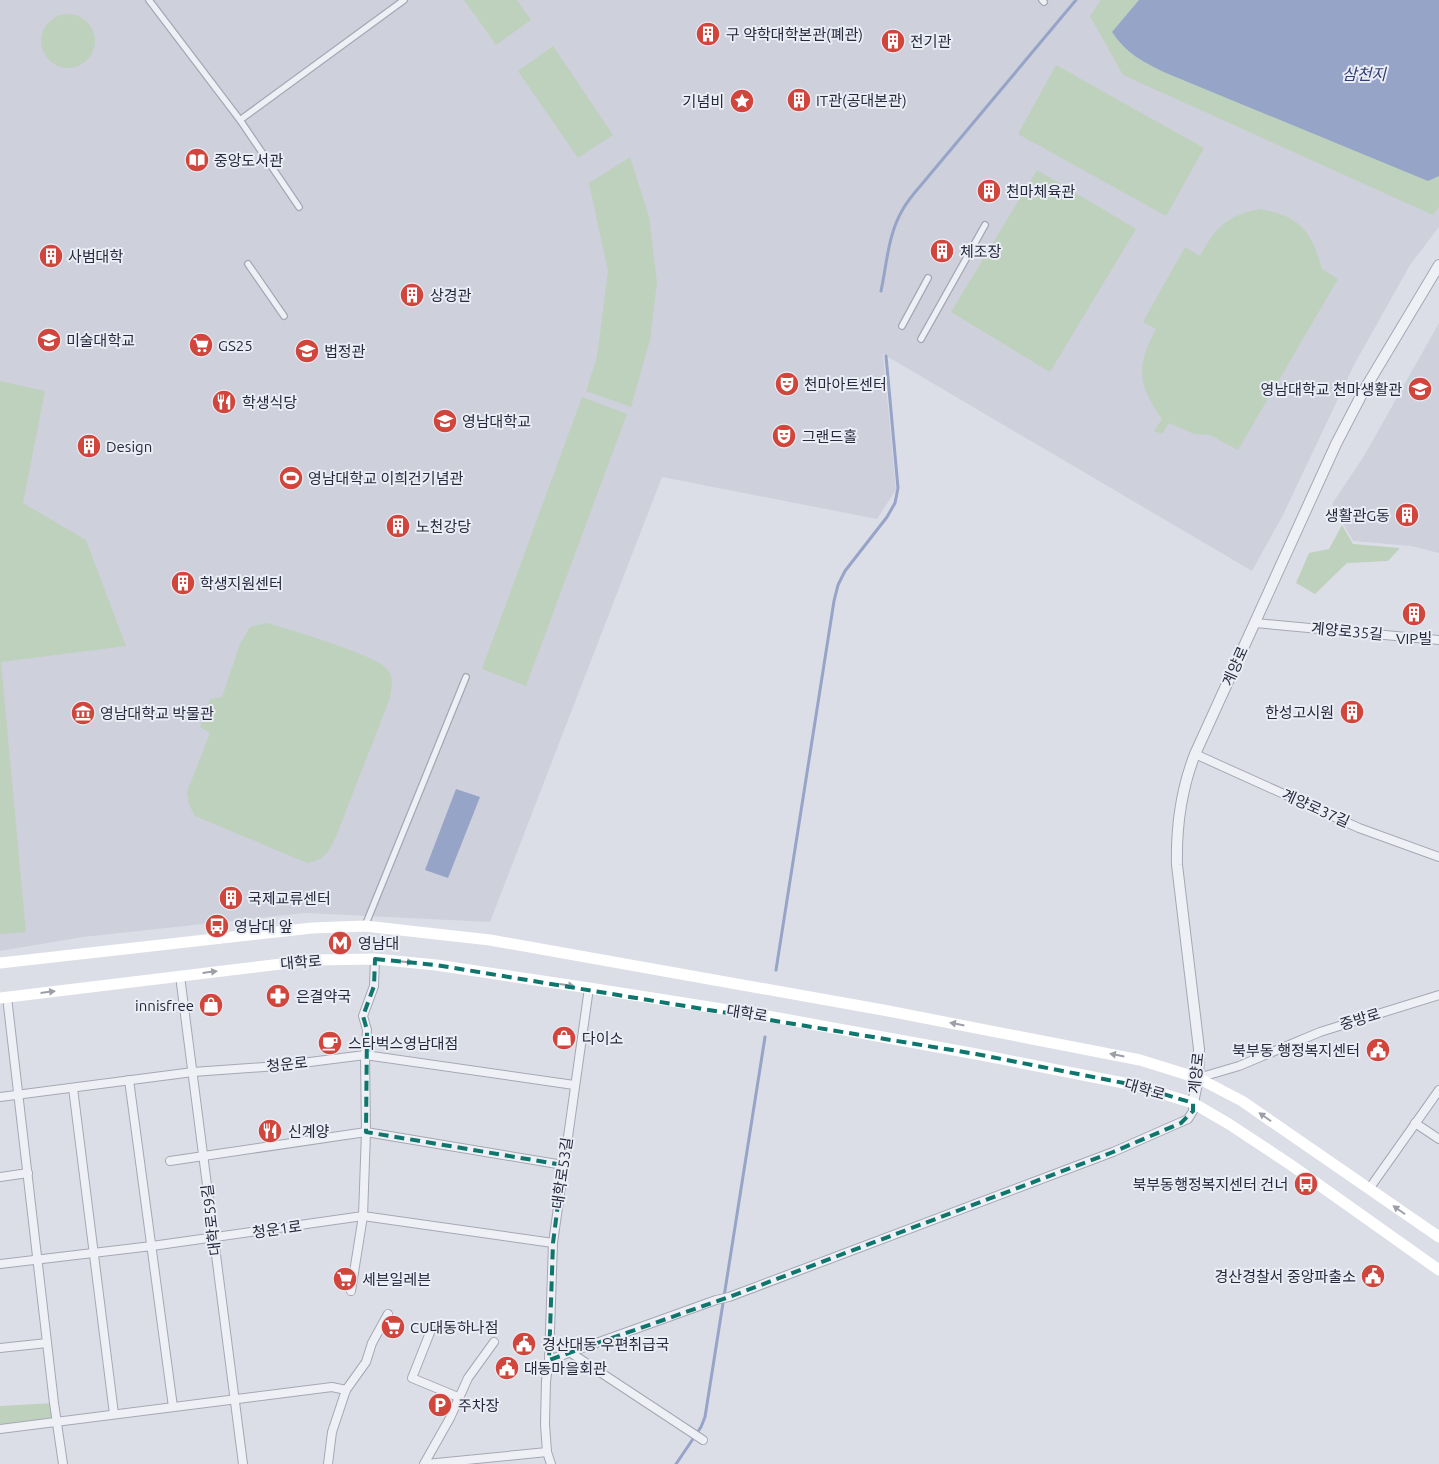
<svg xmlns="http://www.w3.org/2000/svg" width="1439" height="1464" viewBox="0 0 1439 1464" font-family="Ubuntu,'Noto Sans KR',sans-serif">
<rect width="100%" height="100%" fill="#dcdee7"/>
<g fill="#ced0dc">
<polygon points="0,0 1439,0 1439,227 1410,265 1354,365 1283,515 1252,571 883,354 896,490 877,519 662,477 490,922 305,913 83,937 0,951"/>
<polygon points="1439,323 1439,553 1411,546 1353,541 1332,504 1364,456"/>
</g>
<g fill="#bed1bd">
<polygon points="464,0 517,0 531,20 496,45"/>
<polygon points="1101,0 1439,0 1439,207 1433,215 1123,75 1090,16"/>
<circle cx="68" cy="41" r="27"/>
<polygon points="553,46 613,135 578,158 518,71"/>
<polygon points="1056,65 1204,148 1166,216 1018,134"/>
<polygon points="630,157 649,217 657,282 650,340 631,407 586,391 597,357 608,271 589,183"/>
<polygon points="1037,170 1136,229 1050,372 951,312"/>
<path d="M1260,209C1300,216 1312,232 1322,269L1338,279L1238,450L1210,435L1194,434L1169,423L1162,434L1154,431L1162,419C1137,384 1136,367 1156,329L1143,322L1185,247L1200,256C1215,228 1227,215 1260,209Z"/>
<polygon points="0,381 45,391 23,503 86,540 126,646 1,662 26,932 0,934"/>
<polygon points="582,397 627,414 526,686 482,669"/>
<polygon points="1342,525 1353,544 1400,548 1388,561 1347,563 1315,594 1296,583 1309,553 1329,549"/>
<path d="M267,623C288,629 376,655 387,669C395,677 391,688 390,698L337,834C330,850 326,860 307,863L195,816L189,805L187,792L210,733L200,727L210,699L222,697L240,644L250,627Z"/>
<polygon points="54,1403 57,1421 0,1429 0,1406"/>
</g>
<g fill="#96a4c8">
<path d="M1139,0H1439V176L1428,181L1166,73C1143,62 1127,54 1112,32Z"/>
<polygon points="456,789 480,797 448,878 425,870"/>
</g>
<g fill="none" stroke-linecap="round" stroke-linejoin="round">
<g stroke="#96a4c8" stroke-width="3">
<path d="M881,291C887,263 888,234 903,209C908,200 915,192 922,184L1076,0"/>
<polyline points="776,970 834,601 838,585 845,571 887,517 895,503 898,488 886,356"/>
<polyline points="676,1464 701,1427 705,1417 765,1037"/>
</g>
<g stroke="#a5a8b4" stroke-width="8">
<g id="pedestrian">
<polyline points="149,0 240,120 299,207"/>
<polyline points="1042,0 1044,2"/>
<polyline points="240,120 404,0"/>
<polyline points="248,264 284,316"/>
<polyline points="902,326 928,278"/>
<polyline points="921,339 985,225"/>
<polyline points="365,926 466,677"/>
</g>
</g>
<g stroke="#a5a8b4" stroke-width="10">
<g id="minor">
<polyline points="1255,623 1439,640"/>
<polyline points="1195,754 1359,828 1439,857"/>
<polyline points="180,976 243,1464"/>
<polyline points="7,997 54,1403 63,1464"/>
<polyline points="1198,1078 1239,1066 1320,1032 1439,995"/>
<polyline points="129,1080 173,1407"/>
<polyline points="73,1088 114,1414"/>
<polyline points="0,1097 193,1072 278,1066 365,1055 574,1085"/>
<polyline points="1415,1123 1439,1139"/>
<polyline points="170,1161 366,1132 563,1165"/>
<polyline points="0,1177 28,1173"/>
<polyline points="1369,1189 1439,1090"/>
<polyline points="0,1264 152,1246 363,1216 553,1243"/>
<polyline points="351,1291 363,1216 366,1132 365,1055 367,1030 363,1016 374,986 375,959"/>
<polyline points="431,1330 412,1378 458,1397"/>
<polyline points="0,1348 47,1343"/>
<polyline points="571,1353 703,1440"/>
<polyline points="549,1360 716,1300 729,1297 1113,1152 1188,1119 1193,1111 1193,1103"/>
<polyline points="0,1429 332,1387 346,1390"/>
<polyline points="328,1464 332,1432 346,1390 366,1362 372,1343 388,1314"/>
<polyline points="424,1464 450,1418 468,1378 494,1342"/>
<polyline points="426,1464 547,1452"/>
<polyline points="551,1464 547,1452 545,1424 546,1381 549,1360 553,1243 589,988"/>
</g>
</g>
<g stroke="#a5a8b4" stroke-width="12">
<path id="tertiary" d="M1193,1103L1198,1078L1199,1049L1177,865C1176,826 1181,790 1195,754L1336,444L1363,392L1439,265"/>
</g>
<use href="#pedestrian" stroke="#eff0f5" stroke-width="5.5"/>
<use href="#minor" stroke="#eff0f5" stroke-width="8"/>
<use href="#tertiary" stroke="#eff0f5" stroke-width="10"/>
<g stroke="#fff" stroke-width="11">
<polyline points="0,963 312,928 365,926 490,940 883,1010 1140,1060 1198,1078 1242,1101 1439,1237"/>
<polyline points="0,998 314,960 375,959 436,965 589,988 773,1017 976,1054 1134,1085 1193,1103 1229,1124 1291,1165 1439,1270"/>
</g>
</g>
<defs><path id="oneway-solid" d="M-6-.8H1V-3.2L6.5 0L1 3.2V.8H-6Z" transform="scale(1.25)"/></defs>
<g fill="#9d9fa8">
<use href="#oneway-solid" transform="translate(406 962) rotate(5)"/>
<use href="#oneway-solid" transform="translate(210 972) rotate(-7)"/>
<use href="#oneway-solid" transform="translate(567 985) rotate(8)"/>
<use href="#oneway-solid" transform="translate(48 992) rotate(-7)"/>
<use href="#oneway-solid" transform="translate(957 1024) rotate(-169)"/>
<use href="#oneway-solid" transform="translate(1117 1055) rotate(-169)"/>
<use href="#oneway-solid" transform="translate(1265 1117) rotate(-145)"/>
<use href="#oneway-solid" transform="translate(1399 1210) rotate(-145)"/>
</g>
<path fill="none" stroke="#0f766e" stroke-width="4" stroke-dasharray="10 6" stroke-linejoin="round" d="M375,959L436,965L976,1054L1134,1085L1193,1103V1111L1181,1123L1113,1152L729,1297L549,1360L553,1243L563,1165L366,1132L367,1030L363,1016L374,986Z"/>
<defs>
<g id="building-disc" transform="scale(1.25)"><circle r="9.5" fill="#d0463d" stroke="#ebedf5"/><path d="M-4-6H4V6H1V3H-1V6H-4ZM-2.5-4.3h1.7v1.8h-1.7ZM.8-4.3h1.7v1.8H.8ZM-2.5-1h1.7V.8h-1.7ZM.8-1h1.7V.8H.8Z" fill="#fff"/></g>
<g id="sight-disc" transform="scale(1.25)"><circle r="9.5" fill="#d0463d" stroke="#ebedf5"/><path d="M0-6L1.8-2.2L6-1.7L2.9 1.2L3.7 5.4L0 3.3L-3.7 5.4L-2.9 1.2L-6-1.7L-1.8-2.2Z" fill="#fff"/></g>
<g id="library-disc" transform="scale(1.25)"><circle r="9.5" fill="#d0463d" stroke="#ebedf5"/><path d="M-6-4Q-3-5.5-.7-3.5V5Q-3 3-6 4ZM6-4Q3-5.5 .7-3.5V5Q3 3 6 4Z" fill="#fff"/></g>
<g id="university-disc" transform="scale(1.25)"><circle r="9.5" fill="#d0463d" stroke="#ebedf5"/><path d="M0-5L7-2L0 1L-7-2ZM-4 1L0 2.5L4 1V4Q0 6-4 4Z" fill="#fff"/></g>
<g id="supermarket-disc" transform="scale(1.25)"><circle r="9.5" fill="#d0463d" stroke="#ebedf5"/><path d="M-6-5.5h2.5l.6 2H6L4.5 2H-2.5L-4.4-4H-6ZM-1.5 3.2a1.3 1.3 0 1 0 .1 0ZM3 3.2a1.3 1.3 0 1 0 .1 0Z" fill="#fff"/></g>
<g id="theatre-disc" transform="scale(1.25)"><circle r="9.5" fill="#d0463d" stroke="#ebedf5"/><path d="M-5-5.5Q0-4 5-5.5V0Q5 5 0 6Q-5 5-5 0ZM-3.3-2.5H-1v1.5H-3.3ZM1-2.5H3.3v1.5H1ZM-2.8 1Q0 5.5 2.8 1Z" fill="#fff"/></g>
<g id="restaurant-disc" transform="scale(1.25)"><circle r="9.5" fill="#d0463d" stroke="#ebedf5"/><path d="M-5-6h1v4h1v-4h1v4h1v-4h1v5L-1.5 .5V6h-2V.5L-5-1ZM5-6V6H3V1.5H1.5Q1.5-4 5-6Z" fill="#fff"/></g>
<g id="stadium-disc" transform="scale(1.25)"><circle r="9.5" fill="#d0463d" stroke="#ebedf5"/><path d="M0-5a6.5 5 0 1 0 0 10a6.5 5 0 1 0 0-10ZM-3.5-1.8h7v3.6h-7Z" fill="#fff"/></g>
<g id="museum-disc" transform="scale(1.25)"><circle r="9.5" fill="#d0463d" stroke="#ebedf5"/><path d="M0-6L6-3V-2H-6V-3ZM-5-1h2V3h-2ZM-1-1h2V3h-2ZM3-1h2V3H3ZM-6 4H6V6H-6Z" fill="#fff"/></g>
<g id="bus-disc" transform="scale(1.25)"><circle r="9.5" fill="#d0463d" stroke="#ebedf5"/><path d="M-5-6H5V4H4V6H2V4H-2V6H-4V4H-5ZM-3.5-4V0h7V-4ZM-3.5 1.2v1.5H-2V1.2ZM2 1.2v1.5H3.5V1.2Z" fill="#fff"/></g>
<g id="metro-disc" transform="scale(1.25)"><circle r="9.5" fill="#d0463d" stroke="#ebedf5"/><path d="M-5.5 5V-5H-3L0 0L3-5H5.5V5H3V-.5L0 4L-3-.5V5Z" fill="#fff"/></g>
<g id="pharmacy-disc" transform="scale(1.25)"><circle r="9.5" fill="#d0463d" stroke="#ebedf5"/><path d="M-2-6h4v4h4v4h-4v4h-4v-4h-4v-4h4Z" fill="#fff"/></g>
<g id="shop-disc" transform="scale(1.25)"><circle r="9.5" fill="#d0463d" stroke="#ebedf5"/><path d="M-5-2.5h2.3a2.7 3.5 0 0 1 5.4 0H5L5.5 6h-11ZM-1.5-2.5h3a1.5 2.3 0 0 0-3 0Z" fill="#fff"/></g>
<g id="cafe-disc" transform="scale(1.25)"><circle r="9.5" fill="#d0463d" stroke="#ebedf5"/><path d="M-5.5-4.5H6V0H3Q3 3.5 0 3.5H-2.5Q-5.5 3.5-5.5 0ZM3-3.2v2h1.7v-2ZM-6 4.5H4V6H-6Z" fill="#fff"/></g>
<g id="civic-disc" transform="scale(1.25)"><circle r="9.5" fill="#d0463d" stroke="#ebedf5"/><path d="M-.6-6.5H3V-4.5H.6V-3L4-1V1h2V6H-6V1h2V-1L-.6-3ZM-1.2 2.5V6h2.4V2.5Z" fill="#fff"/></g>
<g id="parking-disc" transform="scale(1.25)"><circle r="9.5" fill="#d0463d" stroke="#ebedf5"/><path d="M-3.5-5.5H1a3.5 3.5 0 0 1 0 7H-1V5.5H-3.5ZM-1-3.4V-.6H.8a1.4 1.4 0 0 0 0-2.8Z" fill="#fff"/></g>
</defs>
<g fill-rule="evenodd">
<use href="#building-disc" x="708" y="34"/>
<use href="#building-disc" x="893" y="41"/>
<use href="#building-disc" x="799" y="100"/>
<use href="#sight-disc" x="742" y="101"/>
<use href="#library-disc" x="197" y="160"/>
<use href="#building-disc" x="989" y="191"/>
<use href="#building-disc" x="942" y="251"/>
<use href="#building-disc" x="51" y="256"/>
<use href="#building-disc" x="412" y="295"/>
<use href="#university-disc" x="49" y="340"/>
<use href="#supermarket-disc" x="201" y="345"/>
<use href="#university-disc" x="307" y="351"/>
<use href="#theatre-disc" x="787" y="384"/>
<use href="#university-disc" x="1420" y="389"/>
<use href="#restaurant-disc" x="224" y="402"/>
<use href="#university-disc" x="445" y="421"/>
<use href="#theatre-disc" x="784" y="436"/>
<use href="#building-disc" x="89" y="446"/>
<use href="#stadium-disc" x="291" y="478"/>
<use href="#building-disc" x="1407" y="515"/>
<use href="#building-disc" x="398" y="526"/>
<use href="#building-disc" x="183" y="583"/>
<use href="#building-disc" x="1414" y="614"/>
<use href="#building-disc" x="1352" y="712"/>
<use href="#museum-disc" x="83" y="713"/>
<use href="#building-disc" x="231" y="898"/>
<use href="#bus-disc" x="217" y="926"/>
<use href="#metro-disc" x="340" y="943"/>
<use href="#pharmacy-disc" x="278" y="996"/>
<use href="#shop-disc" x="211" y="1005"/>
<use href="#shop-disc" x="564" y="1038"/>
<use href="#cafe-disc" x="330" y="1043"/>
<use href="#civic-disc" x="1378" y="1050"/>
<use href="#restaurant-disc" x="270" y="1131"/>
<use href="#bus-disc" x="1306" y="1184"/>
<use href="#civic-disc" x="1373" y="1276"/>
<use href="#supermarket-disc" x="345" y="1279"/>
<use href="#supermarket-disc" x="393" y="1327"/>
<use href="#civic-disc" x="524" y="1344"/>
<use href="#civic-disc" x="507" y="1368"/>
<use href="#parking-disc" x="440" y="1405"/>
</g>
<g text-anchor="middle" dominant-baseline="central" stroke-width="4" stroke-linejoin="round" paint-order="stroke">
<g font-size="15" fill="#26293d" stroke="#ebedf5" text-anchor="start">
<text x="726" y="34">구 약학대학본관(폐관)</text>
<text x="910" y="41">전기관</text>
<text x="816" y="100">IT관(공대본관)</text>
<text x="724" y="101" text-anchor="end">기념비</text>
<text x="214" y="160">중앙도서관</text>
<text x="1006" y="191">천마체육관</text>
<text x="960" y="251">체조장</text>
<text x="68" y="256">사범대학</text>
<text x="430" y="295">상경관</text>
<text x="66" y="340">미술대학교</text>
<text x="218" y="345">GS25</text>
<text x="324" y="351">법정관</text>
<text x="804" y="384">천마아트센터</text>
<text x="1402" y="389" text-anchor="end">영남대학교 천마생활관</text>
<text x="242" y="402">학생식당</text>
<text x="462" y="421">영남대학교</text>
<text x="802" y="436">그랜드홀</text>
<text x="106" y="446">Design</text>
<text x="308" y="478">영남대학교 이희건기념관</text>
<text x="1390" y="515" text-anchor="end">생활관G동</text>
<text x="416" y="526">노천강당</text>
<text x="200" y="583">학생지원센터</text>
<text x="1414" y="638" text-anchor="middle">VIP빌</text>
<text x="1334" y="712" text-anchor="end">한성고시원</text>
<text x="100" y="713">영남대학교 박물관</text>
<text x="248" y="898">국제교류센터</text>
<text x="234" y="926">영남대 앞</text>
<text x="358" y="943">영남대</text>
<text x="296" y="996">은결약국</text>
<text x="194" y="1005" text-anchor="end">innisfree</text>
<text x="582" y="1038">다이소</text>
<text x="348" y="1043">스타벅스영남대점</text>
<text x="1360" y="1050" text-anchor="end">북부동 행정복지센터</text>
<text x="288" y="1131">신계양</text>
<text x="1288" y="1184" text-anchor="end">북부동행정복지센터 건너</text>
<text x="1356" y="1276" text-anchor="end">경산경찰서 중앙파출소</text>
<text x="362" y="1279">세븐일레븐</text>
<text x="410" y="1327">CU대동하나점</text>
<text x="542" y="1344">경산대동 우편취급국</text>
<text x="524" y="1368">대동마을회관</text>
<text x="458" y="1405">주차장</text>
</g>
<g font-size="15" fill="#26293d" stroke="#ebedf5">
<text transform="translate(1347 631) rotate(5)">계양로35길</text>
<text transform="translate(1235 666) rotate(-66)">계양로</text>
<text transform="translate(1316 808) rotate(24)">계양로37길</text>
<text transform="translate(301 962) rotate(-5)">대학로</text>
<text transform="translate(747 1013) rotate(9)">대학로</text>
<text transform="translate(1360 1019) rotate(-17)">중방로</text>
<text transform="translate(287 1064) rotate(-6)">청운로</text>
<text transform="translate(1196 1073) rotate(-84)">계양로</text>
<text transform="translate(1145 1089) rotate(16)">대학로</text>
<text transform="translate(562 1173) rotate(-82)">대학로53길</text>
<text transform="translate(211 1220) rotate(-97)">대학로59길</text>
<text transform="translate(277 1229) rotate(-8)">청운1로</text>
</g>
<g font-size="16" font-style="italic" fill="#2f3f72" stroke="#ebedf5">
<text x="1364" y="74">삼천지</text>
</g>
</g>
</svg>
